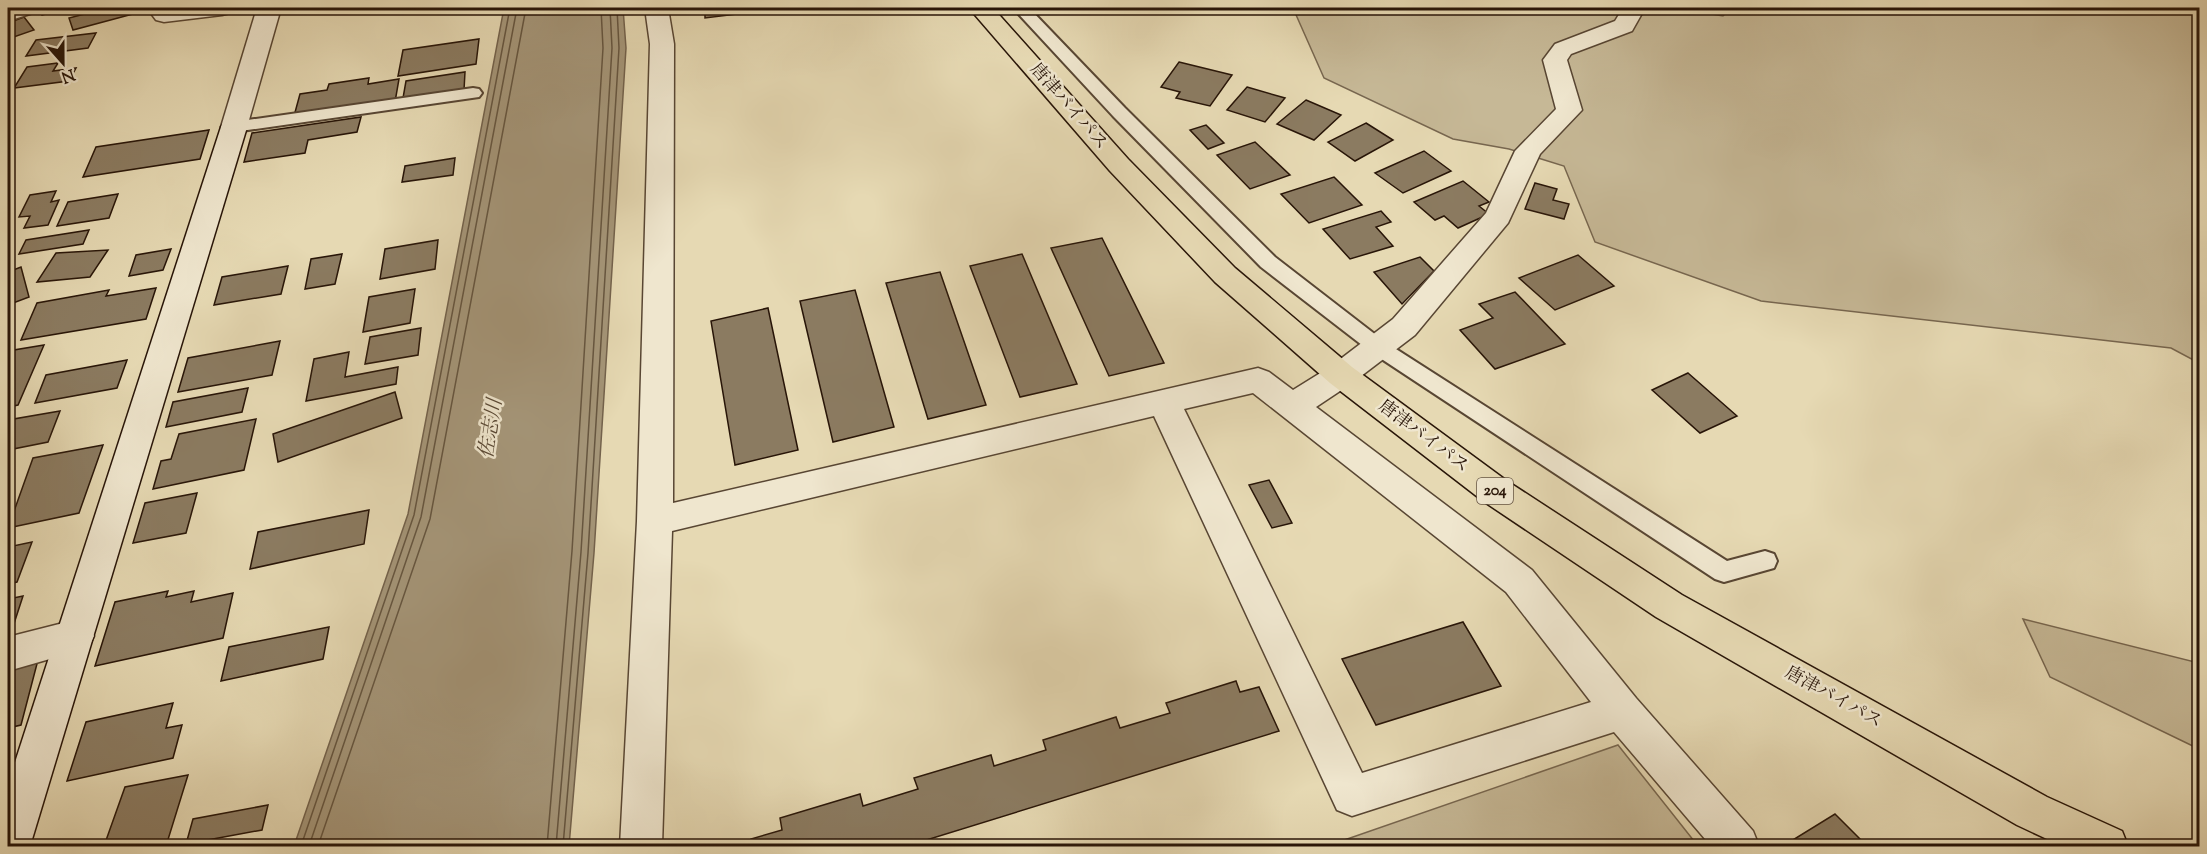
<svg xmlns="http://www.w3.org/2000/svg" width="2207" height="854" viewBox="0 0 2207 854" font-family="'Sorts Mill Goudy','Noto Serif JP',serif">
<rect width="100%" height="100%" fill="#e6d9b3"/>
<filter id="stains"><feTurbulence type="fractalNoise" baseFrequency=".00333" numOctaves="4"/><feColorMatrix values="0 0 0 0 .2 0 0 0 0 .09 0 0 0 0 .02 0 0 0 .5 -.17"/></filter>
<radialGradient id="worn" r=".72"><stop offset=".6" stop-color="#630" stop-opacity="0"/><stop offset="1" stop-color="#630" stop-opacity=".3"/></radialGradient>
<g fill="#c6b896" stroke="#77664f" stroke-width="1.5">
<polygon points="1293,8 1676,8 1723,16 1731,8 2199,8 2199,363 2171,348 1761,301 1595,242 1564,166 1509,149 1453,139 1324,78"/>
<polygon points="2023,619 2199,663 2199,749 2050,677"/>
<polygon points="1618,745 1698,846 1327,846"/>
</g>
<polygon fill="#a59679" stroke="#73624c" stroke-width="1.5" points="504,8 623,8 626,48 594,553 569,846 294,846 408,514"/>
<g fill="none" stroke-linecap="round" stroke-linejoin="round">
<g stroke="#665640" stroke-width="1.5">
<polyline points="301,846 414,515 510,8"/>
<polyline points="309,846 421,517 517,8"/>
<polyline points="318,846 430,519 526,8"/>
<polyline points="547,846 572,551 603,48 601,8"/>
<polyline points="556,846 581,552 612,48 610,8"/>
<polyline points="563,846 588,553 619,48 617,8"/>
</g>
</g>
<g fill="#8b7b61" stroke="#281508" stroke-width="1.5">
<polygon points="39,8 67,8 42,15"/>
<polygon points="108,8 131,8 133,14 73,30 69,18"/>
<polygon points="328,8 380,8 377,13 323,14"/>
<polygon points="391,8 444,8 443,10 389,12"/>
<polygon points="705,8 786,8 705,18"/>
<polygon points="24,17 34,30 8,39 8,23"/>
<polygon points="96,33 88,48 26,56 36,40"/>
<polygon points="479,39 476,64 398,76 403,50"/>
<polygon points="1179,62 1232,75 1210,106 1176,98 1180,92 1161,87"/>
<polygon points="58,63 53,71 76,68 69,81 14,88 27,67"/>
<polygon points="465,72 464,90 403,98 406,81"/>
<polygon points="369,78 368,84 399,79 395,102 294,116 300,94 327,90 329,84"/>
<polygon points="1247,87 1285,98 1265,122 1227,110"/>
<polygon points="1306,100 1341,115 1314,140 1277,124"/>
<polygon points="361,117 357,132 308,140 305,153 244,162 252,133"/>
<polygon points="1366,123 1393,140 1355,161 1328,142"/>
<polygon points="1206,125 1224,143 1208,149 1190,130"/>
<polygon points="209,130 200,159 83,177 96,147"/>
<polygon points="1255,142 1290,175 1250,189 1217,155"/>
<polygon points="1424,151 1451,171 1403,193 1375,173"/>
<polygon points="455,158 453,175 402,182 405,166"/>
<polygon points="1334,177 1362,205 1309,223 1281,194"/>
<polygon points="1463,181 1489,202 1479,206 1489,214 1458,228 1444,216 1435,220 1414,202"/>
<polygon points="1535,183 1557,189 1553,200 1569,204 1564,219 1525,209"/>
<polygon points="56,191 51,202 59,200 48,225 24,228 30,216 19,217 30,195"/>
<polygon points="118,194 109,218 57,226 68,202"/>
<polygon points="1381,211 1391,222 1376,227 1393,246 1350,259 1323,229"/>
<polygon points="89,230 83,244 19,254 26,240"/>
<polygon points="1102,238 1164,363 1109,376 1051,248"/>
<polygon points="438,240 435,269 380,279 385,249"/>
<polygon points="171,249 163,270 129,276 136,255"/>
<polygon points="108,250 90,277 37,282 56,253"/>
<polygon points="342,254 335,284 305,289 311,259"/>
<polygon points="1022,254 1077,384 1020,397 970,266"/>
<polygon points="1578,255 1614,286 1555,310 1519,278"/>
<polygon points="1420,257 1434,271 1402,304 1374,272"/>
<polygon points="288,266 281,294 214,305 222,277"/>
<polygon points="21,267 29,297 8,305 8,272"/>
<polygon points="940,272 986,405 928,419 886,283"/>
<polygon points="156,288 146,319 21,340 37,303 109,290 106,296"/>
<polygon points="415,289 410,323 363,332 369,297"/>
<polygon points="855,290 894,427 833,442 800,301"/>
<polygon points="1515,292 1565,344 1495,369 1460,330 1493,318 1479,304"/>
<polygon points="768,308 798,450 735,465 711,321"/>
<polygon points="421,328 418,355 365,364 370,337"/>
<polygon points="280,341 272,375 178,392 188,358"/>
<polygon points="44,345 18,405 8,407 8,351"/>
<polygon points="349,352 345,377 398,367 396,384 306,401 314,359"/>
<polygon points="127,360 117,388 35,403 46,375"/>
<polygon points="1688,373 1737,416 1700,433 1652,390"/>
<polygon points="248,388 242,412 166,427 173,402"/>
<polygon points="395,392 402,418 278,462 273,434"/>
<polygon points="60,411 48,442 8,450 8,420"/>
<polygon points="256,419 244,470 153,489 161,461 171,459 179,434"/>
<polygon points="103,445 79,513 8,528 33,458"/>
<polygon points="1269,480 1292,523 1272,528 1249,485"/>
<polygon points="197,493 186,533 133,543 145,503"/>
<polygon points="369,510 364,544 250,569 258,532"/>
<polygon points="32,542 17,582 8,584 8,547"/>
<polygon points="168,591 166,597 194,591 191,602 233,593 223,638 95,666 115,602"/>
<polygon points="23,596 8,642 8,599"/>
<polygon points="1463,622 1501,686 1376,725 1342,659"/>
<polygon points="329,627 323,659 221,681 229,647"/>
<polygon points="39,656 21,725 8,728 8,664"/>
<polygon points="1236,681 1240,692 1259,687 1279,731 907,846 752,846 751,839 782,830 780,818 860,794 863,806 918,789 914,778 991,755 994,766 1046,750 1043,740 1116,717 1120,728 1170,713 1166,703"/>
<polygon points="173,703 166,728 182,725 173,758 67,781 86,722"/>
<polygon points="188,775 166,846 104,846 125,787"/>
<polygon points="268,805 262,830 186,844 193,819"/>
<polygon points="1835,814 1867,846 1783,846"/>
</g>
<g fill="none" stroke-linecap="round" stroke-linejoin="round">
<g stroke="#584633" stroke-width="4">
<g id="lane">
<polygon points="1013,8 1029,8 1125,108 1275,257 1385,342 1727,561 1765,551 1774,554 1777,561 1774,568 1724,582 1715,579 1371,352 1261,267 1113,116"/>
<polygon points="473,88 479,89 482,93 479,97 234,132 225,127 234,122"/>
</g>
</g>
<g stroke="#584633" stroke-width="3">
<g id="street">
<polygon points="8,8 37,8 33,13 8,21"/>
<polygon points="147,8 234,8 230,13 222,15 164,22 156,20"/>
<polygon points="257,8 281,8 247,127 243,132 234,135 225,132 221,127"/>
<path d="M645,8H668L674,44L673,503L1258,368L1269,372L1293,390L1330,367L1393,319L1486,213L1515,151L1556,109L1543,60L1555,44L1615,21L1623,8H1645L1632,31L1571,54L1567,60L1582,110L1540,154L1508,223L1415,335L1352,383L1316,407L1532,570L1636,698L1753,831L1759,846H1711L1614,732L1352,816L1337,810L1154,416L672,531L662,846H620L637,521L650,44ZM1253,393L1506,592L1591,702L1362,773L1184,409Z"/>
<polygon points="75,620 88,624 94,636 88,648 8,671 8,637"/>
</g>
</g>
<g stroke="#281508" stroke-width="3">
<polygon id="secondary" points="234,119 243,122 247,127 30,846 8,846 8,784 221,127 225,122"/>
</g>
<g stroke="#281508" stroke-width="3">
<polygon id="highway" points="969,8 993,8 1128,159 1235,268 1352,367 1507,481 1682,595 2047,797 2122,831 2128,846 2062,846 2017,825 1656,617 1483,501 1330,383 1215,282 1110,171"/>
</g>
<use href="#lane" fill="#efe6ce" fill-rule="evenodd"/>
<use href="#street" fill="#efe6ce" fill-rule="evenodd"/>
<use href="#secondary" fill="#efe6ce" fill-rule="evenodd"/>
<use href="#highway" fill="#e6d9b3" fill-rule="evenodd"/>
</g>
<g text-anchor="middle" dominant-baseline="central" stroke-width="5" stroke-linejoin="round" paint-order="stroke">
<rect fill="#efe6ce" stroke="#645443" stroke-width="1.5" x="1477" y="478" width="36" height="26" rx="4.5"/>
<g font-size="16" font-weight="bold" fill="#281508">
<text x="1495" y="491">204</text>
</g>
<g font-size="18" fill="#281508" stroke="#efe6ce">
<text transform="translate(1068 107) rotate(49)">唐津バイパス</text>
<text transform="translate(1423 437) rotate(37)">唐津バイパス</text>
<text transform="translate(1833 698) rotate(29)">唐津バイパス</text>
</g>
<g font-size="20" font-style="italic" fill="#5a4935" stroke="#efe6ce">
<text transform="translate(492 429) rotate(-81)">佐志川</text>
</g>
</g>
<rect width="2207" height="854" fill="none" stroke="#e6d9b3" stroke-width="30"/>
<rect x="9" y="9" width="2189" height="836" fill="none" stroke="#281508" stroke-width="3"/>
<rect x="15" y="15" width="2177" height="824" fill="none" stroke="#281508" stroke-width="1.5"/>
<g transform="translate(63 63) rotate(159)" stroke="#efe6ce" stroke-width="4.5" paint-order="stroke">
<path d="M0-4.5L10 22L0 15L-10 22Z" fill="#281508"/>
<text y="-9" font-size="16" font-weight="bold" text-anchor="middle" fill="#281508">N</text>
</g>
<rect width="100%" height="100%" filter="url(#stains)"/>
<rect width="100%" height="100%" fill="url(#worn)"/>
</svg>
